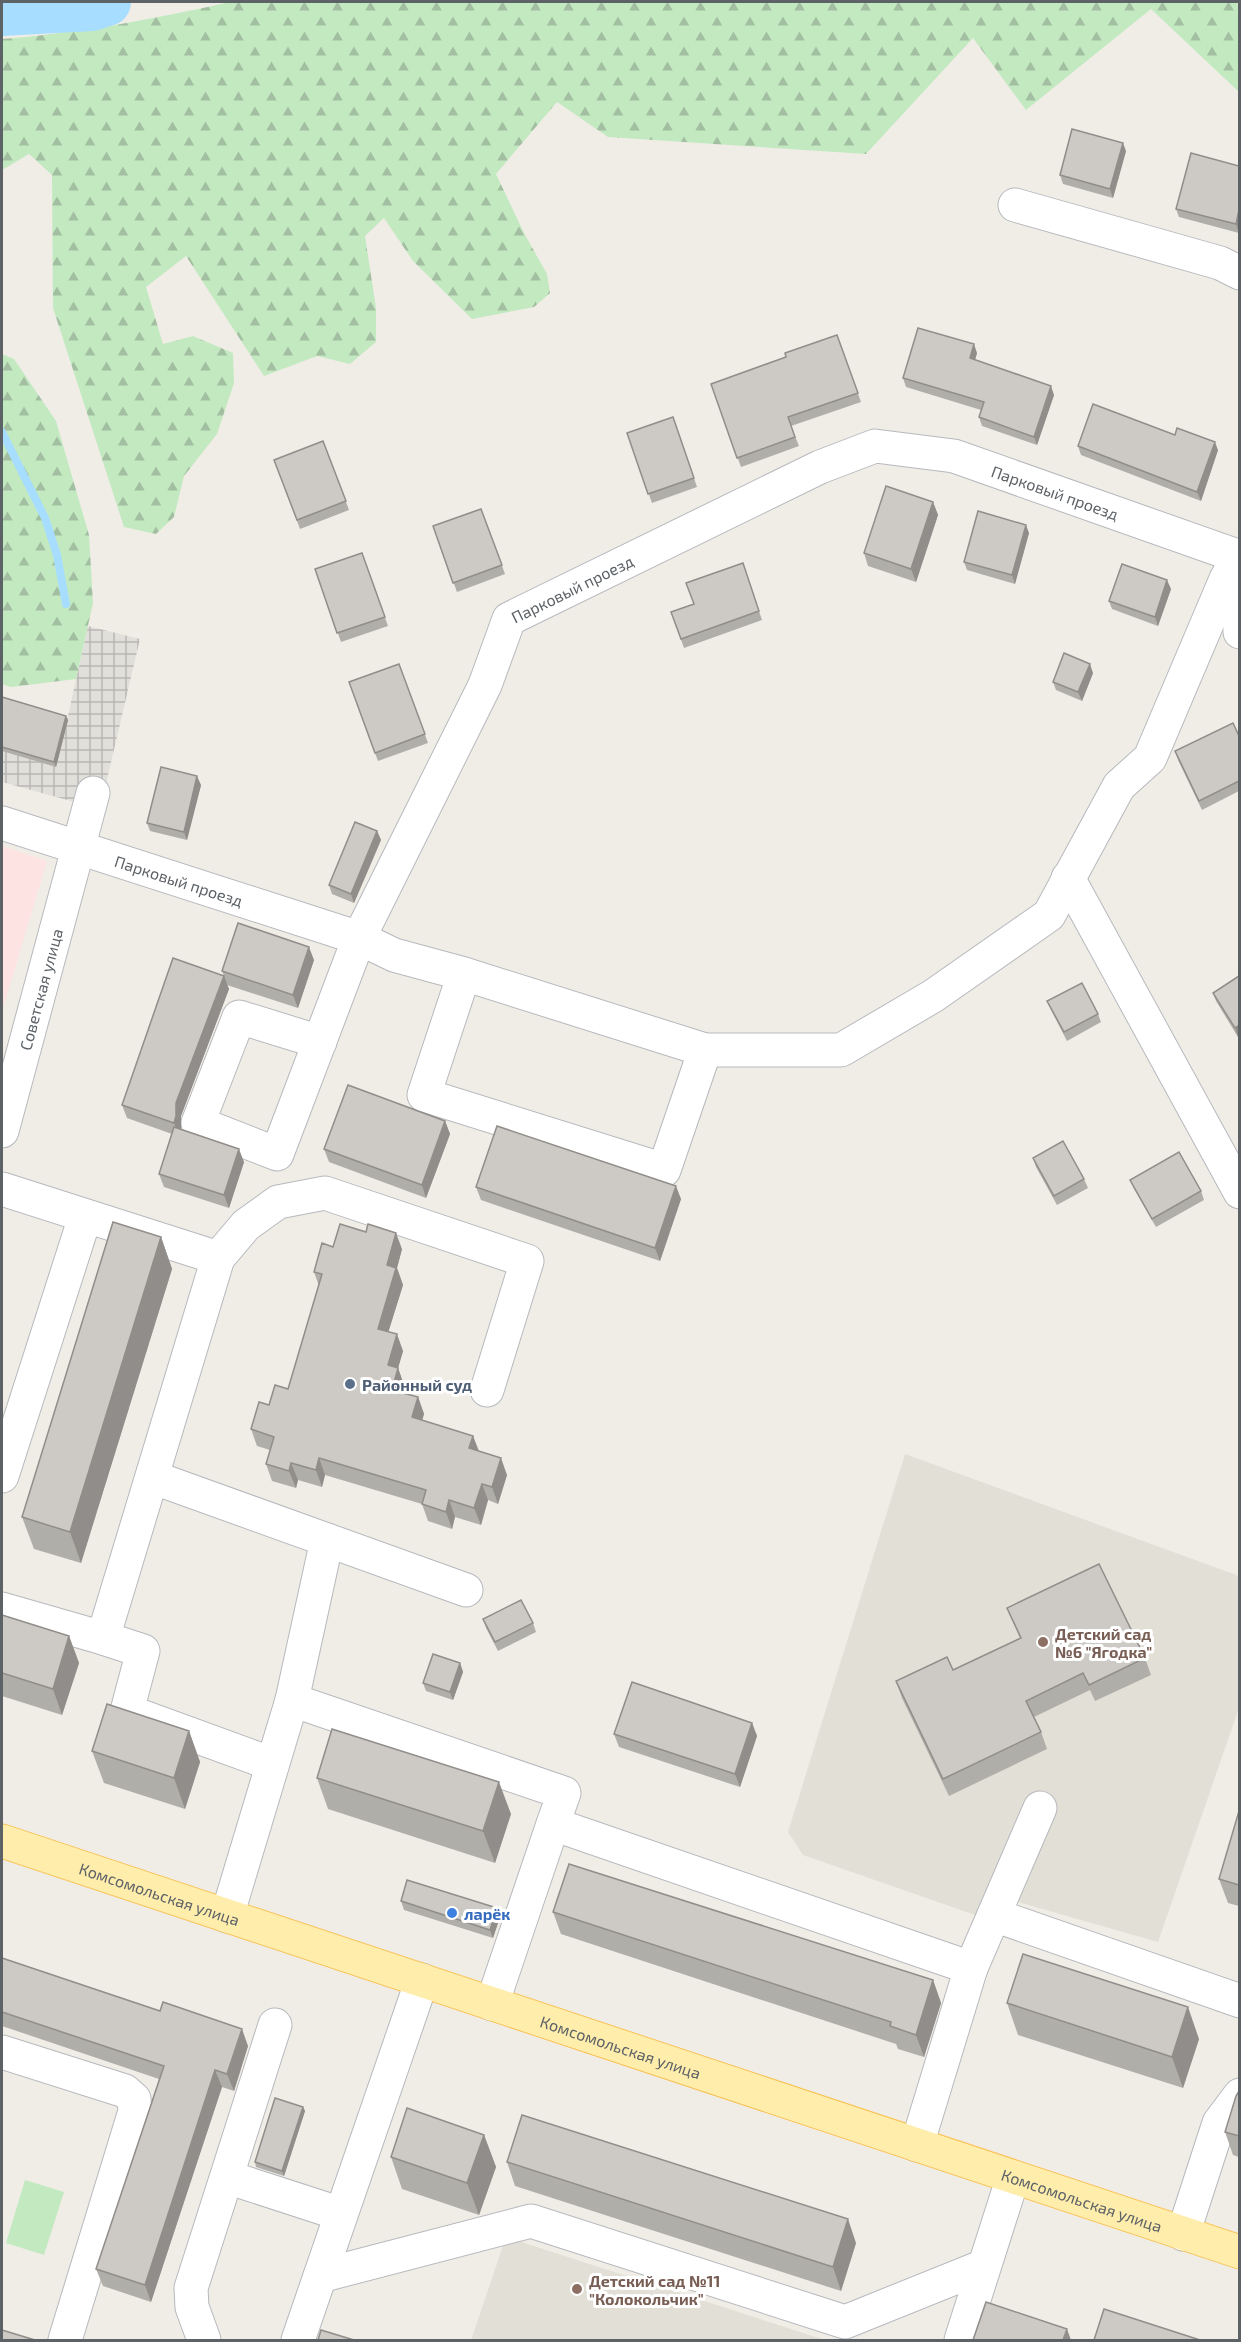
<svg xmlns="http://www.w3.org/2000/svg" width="1241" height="2342" viewBox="0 0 1241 2342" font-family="'Exo 2',sans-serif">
<defs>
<pattern id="industrial-grid" width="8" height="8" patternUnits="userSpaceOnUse" patternTransform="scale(1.5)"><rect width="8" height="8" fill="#e1dfda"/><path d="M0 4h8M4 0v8" fill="none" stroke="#bab8b5"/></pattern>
<pattern id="forest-firs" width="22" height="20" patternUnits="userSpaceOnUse" patternTransform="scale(1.5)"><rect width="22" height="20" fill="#c3e9c1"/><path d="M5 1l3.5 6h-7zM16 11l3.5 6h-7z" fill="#a2c0a1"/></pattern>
</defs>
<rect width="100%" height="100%" fill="#f0ede6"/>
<polygon fill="url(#industrial-grid)" points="88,626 140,639 100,809 2,782 2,701 67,720"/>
<g fill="#e2dfd6">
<polygon points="905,1454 1239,1576 1239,1708 1158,1942 986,1893 978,1916 803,1855 788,1832"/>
<polygon points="506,2237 825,2340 471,2340"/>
</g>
<polygon fill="#fde3e2" points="2,846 47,861 2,1012"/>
<polygon fill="#c3e9c1" points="25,2180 64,2192 44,2255 6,2243"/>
<g fill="url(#forest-firs)">
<path d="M230,2H1239V92L1151,9L1026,110L973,38L866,154L608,137L557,102L496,174L524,233L547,274L550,293L534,307L472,319L413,261L384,218L365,236L376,308V342L350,364L317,356L264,376L186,256L146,287L163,344L193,336L233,353L234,383L217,434L184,476L174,517L156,534L124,527L53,308L52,175L29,154L2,170V39C79,33 155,19 230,2Z"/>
<polygon points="2,354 14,359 56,421 89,535 93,603 76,679 11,687 2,684"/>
</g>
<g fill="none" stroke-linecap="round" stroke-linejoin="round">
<polyline stroke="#a7deff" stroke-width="8" points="2,432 45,518 57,555 66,604"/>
<polyline stroke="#a7deff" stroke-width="48" points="2,12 92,7 107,2"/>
<g stroke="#b6b9bd" stroke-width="35">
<g id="minor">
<polyline points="1015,205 1220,263 1240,273"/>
<polyline points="1238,565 1240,632"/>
<path id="s1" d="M2,823L359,938L485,685L509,619L820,467L875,446L954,456L1240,557"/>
<polyline points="1068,878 1240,1192"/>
<polyline points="464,974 424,1095 664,1170 705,1050"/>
<polyline points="320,1042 239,1017 198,1123 277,1154 359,938 394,955 464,974 705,1050 841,1050 933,996 1049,915 1119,786 1150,758 1226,579 1238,558"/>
<path id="s2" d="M2,1131L93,793"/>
<polyline points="2,1189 218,1258 103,1638 143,1651 127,1711 272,1764"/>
<polyline points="218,1258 246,1225 278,1202 325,1193 527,1261 487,1390"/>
<polyline points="2,1476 85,1217"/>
<polyline points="152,1477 466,1590"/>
<polyline points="2,1609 103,1638"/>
<polyline points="292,1700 327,1540"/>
<polyline points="994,1915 1240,2001"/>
<polyline points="227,1916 292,1700 564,1793 553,1824 971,1968 917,2145"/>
<polyline points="971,1968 1040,1808"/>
<polyline points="492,2004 553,1824"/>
<polyline points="2,2052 125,2091 134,2099 135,2111 65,2340"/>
<polyline points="227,2177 341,2214"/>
<polyline points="1183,2234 1219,2123 1240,2095"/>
<polyline points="320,2276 531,2221 845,2322 984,2266"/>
<polyline points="204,2340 192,2307 191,2288 275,2025"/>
<polyline points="298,2340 422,1980"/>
<polyline points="961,2340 1013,2177"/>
</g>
</g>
<g stroke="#f9c256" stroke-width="35">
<g id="major">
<path id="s3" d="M2,1841L1240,2252"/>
</g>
</g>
<use href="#minor" stroke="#fff" stroke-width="33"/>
<use href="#major" stroke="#ffedac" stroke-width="33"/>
</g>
<g fill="#b0aea9">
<polygon points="1126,151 1113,198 1063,184 1060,175"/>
<polygon points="1239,166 1239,233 1179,217 1176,209"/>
<polygon points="837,335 861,402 791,426 799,446 741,467 711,384 786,357"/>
<polygon points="977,353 975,360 1054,395 1037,445 982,426 979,417 981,410 906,387 903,378"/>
<polygon points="673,417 697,487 652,503 627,433"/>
<polygon points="1175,435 1218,450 1201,501 1081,455 1078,446"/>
<polygon points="323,441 349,510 300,529 274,460"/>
<polygon points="933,502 938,515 916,582 868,566 864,553"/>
<polygon points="481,509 505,574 457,592 433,526"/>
<polygon points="1029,533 1015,584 967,570 964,562"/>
<polygon points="362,553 388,626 341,642 315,569"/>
<polygon points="743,563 762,620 684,648 671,612 694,604"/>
<polygon points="1171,589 1158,626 1112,609 1109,601"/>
<polygon points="399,664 428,743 378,761 349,682"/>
<polygon points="1093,673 1082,701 1056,690 1053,682"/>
<polygon points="2,697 66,716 68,720 56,767 2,751"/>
<polygon points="1239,736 1239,791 1202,810 1178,760 1175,751"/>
<polygon points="201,785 187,840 150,831 147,823"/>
<polygon points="377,831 381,840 354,903 332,894 329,885"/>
<polygon points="314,960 298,1008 227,985 229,989 181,1116 181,1130 244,1162 229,1208 164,1187 159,1174 172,1134 127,1118 122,1105 224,976 222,971"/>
<polygon points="1239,976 1238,1037 1216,1001 1213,993"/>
<polygon points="1047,1001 1098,1014 1101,1022 1067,1041 1051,1010"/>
<polygon points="445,1121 450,1134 426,1198 329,1162 324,1149"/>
<polygon points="1033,1158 1084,1179 1088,1188 1057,1205 1036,1167"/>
<polygon points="1130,1180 1201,1191 1204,1200 1156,1227 1134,1189"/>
<polygon points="476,1187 681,1199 660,1261 481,1200"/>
<polygon points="161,1237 172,1269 81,1563 34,1549 22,1517"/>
<polygon points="333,1247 402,1249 397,1268 403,1285 388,1332 403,1351 398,1368 404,1385 402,1393 418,1397 424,1414 422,1420 473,1436 479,1451 507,1475 498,1504 488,1500 481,1525 455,1517 452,1529 428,1521 422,1504 325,1475 322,1487 298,1480 296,1488 272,1481 266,1464 270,1450 257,1446 251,1429 269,1405 288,1389 319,1286 314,1272"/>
<polygon points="1007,1608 1145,1658 1151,1675 1095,1701 1090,1690 1034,1717 1041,1732 1047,1749 949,1796 902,1698 896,1681 953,1670 1020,1638"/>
<polygon points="2,1615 69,1636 79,1663 62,1715 2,1696"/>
<polygon points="483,1619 533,1623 536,1632 498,1651 486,1628"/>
<polygon points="460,1663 463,1672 453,1700 426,1691 423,1683"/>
<polygon points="752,1723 757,1736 740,1787 619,1747 614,1734"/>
<polygon points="189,1731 200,1762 185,1809 104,1783 92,1751"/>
<polygon points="317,1778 511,1814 495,1863 328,1809"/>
<polygon points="1239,1811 1239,1906 1228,1903 1219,1879"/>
<polygon points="401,1901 497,1908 500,1917 493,1938 404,1910"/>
<polygon points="553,1912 933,1980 941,2003 924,2057 898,2049 896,2044 561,1934"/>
<polygon points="2,1958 248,2046 234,2091 222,2087 151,2302 103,2286 96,2269 159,2079 2,2026"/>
<polygon points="1007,2003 1199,2039 1183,2088 1018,2035"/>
<polygon points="1239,2091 1239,2157 1233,2155 1225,2132"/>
<polygon points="303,2107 305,2111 284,2176 256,2167 255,2162"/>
<polygon points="484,2135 496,2167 479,2215 402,2189 391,2157"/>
<polygon points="507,2162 856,2243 841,2291 515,2186"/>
</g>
<g fill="#908d8a">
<polygon points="1123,143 1126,151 1113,198 1110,189"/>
<polygon points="1239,210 1239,233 1236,224"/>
<polygon points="974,344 977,353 973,367 970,358"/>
<polygon points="1051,386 1054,395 1037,445 1034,437"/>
<polygon points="1215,442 1218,450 1201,501 1197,492"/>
<polygon points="933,502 938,515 916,582 911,569"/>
<polygon points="1026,525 1029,533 1015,584 1012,575"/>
<polygon points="1167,580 1171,589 1158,626 1155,617"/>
<polygon points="1090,664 1093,673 1082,701 1078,692"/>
<polygon points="66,716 68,720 56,767 54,762"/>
<polygon points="197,776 201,785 187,840 184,832"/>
<polygon points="377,831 381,840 354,903 351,894"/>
<polygon points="309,947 314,960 298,1008 293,995"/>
<polygon points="224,976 229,989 181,1116 181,1129 179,1136 174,1123 176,1103"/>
<polygon points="1239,1025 1239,1036 1238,1037 1235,1028"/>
<polygon points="445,1121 450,1134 426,1198 422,1185"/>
<polygon points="239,1149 244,1162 229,1208 224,1195"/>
<polygon points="676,1186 681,1199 660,1261 655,1248"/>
<polygon points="396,1233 402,1249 397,1268 403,1285 384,1346 378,1329 387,1265"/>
<polygon points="161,1237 172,1269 81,1563 70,1532"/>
<polygon points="397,1334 403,1351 394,1382 388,1365"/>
<polygon points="398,1368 404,1385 398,1407 392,1390"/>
<polygon points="418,1397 424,1414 418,1434 412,1417"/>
<polygon points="473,1436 479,1452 469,1448"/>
<polygon points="319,1458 325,1475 322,1487 316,1470"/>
<polygon points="501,1458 507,1475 498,1504 492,1487"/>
<polygon points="291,1463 298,1480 296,1488 289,1471"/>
<polygon points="482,1484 488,1500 481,1525 474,1508"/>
<polygon points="449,1500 455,1517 452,1529 446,1512"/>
<polygon points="69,1636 79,1663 62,1715 53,1689"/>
<polygon points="460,1663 463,1672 453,1700 450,1692"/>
<polygon points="752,1723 757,1736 740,1787 735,1774"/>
<polygon points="189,1731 200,1762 185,1809 174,1778"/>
<polygon points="499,1782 511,1814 495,1863 483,1831"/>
<polygon points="497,1908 500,1917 493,1938 490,1930"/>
<polygon points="933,1980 941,2003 924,2057 916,2035"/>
<polygon points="1188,2007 1199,2039 1183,2088 1172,2057"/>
<polygon points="242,2029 248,2046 234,2091 227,2074"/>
<polygon points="215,2070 222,2087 151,2302 145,2285"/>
<polygon points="303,2107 305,2111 284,2176 282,2171"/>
<polygon points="484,2135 496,2167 479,2215 467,2183"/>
<polygon points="848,2219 856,2243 841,2291 833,2267"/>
<polygon points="1067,2329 1071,2340 1063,2340"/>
</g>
<g fill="#cdcac5" stroke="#908d8a" stroke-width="1.5">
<polygon points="1072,129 1123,143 1110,189 1060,175"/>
<polygon points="1191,153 1239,166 1239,210 1236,224 1176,209"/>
<polygon points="918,328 974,344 970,358 1051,386 1034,437 979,417 984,402 903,378"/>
<polygon points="837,335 858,393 788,417 795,437 737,458 711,384 786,357 785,353"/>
<polygon points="1093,404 1175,435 1177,428 1215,442 1197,492 1078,446"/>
<polygon points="673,417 694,478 648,494 627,433"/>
<polygon points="323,441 346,501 297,520 274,460"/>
<polygon points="886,486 933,502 911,569 864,553"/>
<polygon points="481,509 502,565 453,583 433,526"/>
<polygon points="978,511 1026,525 1012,575 964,562"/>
<polygon points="362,553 385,617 337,633 315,569"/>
<polygon points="743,563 759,611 681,639 671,612 694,604 686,583"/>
<polygon points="1122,564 1167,580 1155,617 1109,601"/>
<polygon points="1064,653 1090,664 1078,692 1053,682"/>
<polygon points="399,664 425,734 375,753 349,682"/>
<polygon points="2,697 66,716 54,762 2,747"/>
<polygon points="1233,723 1239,736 1239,781 1199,801 1175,751"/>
<polygon points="161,767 197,776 184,832 147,823"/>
<polygon points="355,822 377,831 351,894 329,885"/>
<polygon points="238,923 309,947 293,995 222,971"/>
<polygon points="173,958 224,976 176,1103 176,1116 174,1123 122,1105"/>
<polygon points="1239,976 1239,1025 1235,1028 1213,993"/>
<polygon points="1082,983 1098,1014 1064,1032 1047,1001"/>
<polygon points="348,1085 445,1121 422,1185 324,1149"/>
<polygon points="497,1126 676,1186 655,1248 476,1187"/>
<polygon points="174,1127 239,1149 224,1195 159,1174"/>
<polygon points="1063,1141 1084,1179 1054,1196 1033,1158"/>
<polygon points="1179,1152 1201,1191 1152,1219 1130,1180"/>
<polygon points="113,1222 161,1237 70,1532 22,1517"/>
<polygon points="340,1224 366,1232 368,1224 396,1233 387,1265 396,1268 378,1329 397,1334 388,1365 398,1368 392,1390 418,1397 412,1417 473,1436 469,1448 501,1458 492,1487 482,1484 474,1508 449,1500 446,1512 422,1504 426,1490 319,1458 316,1470 291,1463 289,1471 266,1464 274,1437 251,1429 259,1402 269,1405 275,1385 288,1389 322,1274 314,1272 322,1243 333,1247"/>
<polygon points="1099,1564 1145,1658 1089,1685 1083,1673 1026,1701 1041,1732 943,1779 896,1681 947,1657 953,1670 1021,1638 1007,1608"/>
<polygon points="521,1600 533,1623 495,1642 483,1619"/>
<polygon points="2,1615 69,1636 53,1689 2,1673"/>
<polygon points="433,1654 460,1663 450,1692 423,1683"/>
<polygon points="632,1682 752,1723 735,1774 614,1734"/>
<polygon points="107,1704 189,1731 174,1778 92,1751"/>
<polygon points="332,1729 499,1782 483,1831 317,1778"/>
<polygon points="1239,1811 1239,1885 1219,1879"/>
<polygon points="569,1864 933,1980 916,2035 890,2026 891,2022 553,1912"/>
<polygon points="407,1880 497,1908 490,1930 401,1901"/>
<polygon points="1023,1954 1188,2007 1172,2057 1007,2003"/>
<polygon points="2,1958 160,2011 163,2002 242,2029 227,2074 215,2070 145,2285 96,2269 164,2066 2,2012"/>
<polygon points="1239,2091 1239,2136 1225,2132 1236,2096"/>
<polygon points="275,2098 303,2107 282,2171 255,2162"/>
<polygon points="407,2108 484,2135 467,2183 391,2157"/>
<polygon points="522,2115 848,2219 833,2267 507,2162"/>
<polygon points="986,2302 1067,2329 1063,2340 973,2340"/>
<polygon points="1104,2309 1200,2340 1094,2340"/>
<polygon points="2,2330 35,2340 2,2340"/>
<polygon points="321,2330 354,2340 318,2340"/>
</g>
<circle fill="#5c6f8a" stroke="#fff" stroke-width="2" cx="350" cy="1384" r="6"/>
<g fill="#8d6e63" stroke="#fff" stroke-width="2">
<circle cx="1043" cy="1642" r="6"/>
<circle cx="577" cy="2289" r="6"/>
</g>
<circle fill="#3f7fe0" stroke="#fff" stroke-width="2" cx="452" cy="1913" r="6"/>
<g text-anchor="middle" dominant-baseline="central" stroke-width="6" stroke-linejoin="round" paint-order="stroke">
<g font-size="16" fill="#5d6267" stroke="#fff">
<text stroke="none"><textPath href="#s1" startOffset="1320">Парковый проезд</textPath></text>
<text stroke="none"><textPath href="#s1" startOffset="798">Парковый проезд</textPath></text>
<text stroke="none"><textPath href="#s1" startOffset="186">Парковый проезд</textPath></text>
<text stroke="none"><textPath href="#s2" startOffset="147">Советская улица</textPath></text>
<text stroke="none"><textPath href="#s3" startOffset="166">Комсомольская улица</textPath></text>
<text stroke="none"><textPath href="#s3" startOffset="652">Комсомольская улица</textPath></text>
<text stroke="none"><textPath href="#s3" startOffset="1138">Комсомольская улица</textPath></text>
</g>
<g font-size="16" font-weight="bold" fill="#4e5e75" stroke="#fff" text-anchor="start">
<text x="362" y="1384">Районный суд</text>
</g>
<g font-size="16" font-weight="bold" fill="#785e54" stroke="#fff" text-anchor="start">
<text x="1055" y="1633">Детский сад<tspan x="1055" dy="18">№6 "Ягодка"</tspan></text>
<text x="589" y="2280">Детский сад №11<tspan x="589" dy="18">"Колокольчик"</tspan></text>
</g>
<g font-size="16" font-weight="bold" fill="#366cbe" stroke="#fff" text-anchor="start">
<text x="464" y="1913">ларёк</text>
</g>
</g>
<rect width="1241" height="2342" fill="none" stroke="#5d6267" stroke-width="6"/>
</svg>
